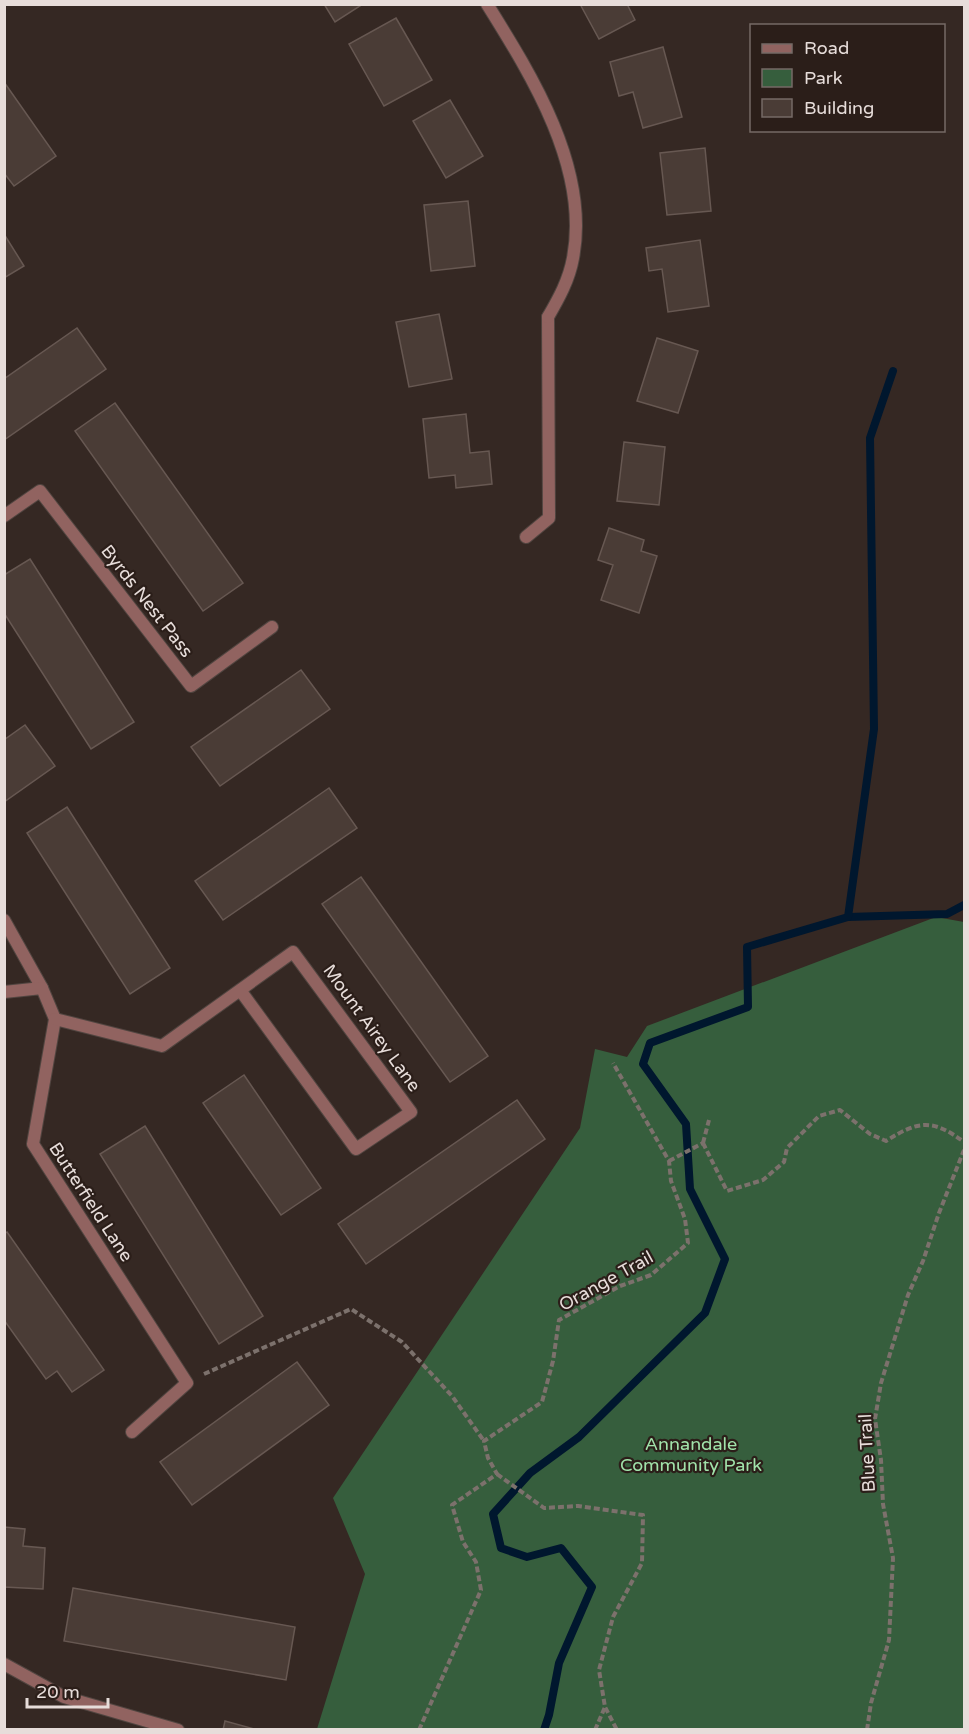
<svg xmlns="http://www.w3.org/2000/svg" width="969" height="1734" viewBox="0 0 969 1734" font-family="'Varela Round',sans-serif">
<rect width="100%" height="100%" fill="#352823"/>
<polygon fill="#365e3d" points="936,917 964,922 964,1729 317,1729 365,1574 333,1498 580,1128 595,1049 627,1057 647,1026"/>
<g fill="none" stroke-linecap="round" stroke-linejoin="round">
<g stroke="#00172e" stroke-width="8">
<polyline points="848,917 947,914 964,905"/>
<polyline points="544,1730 549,1715 559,1663 592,1587 561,1548 527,1557 501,1548 493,1514 530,1473 579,1437 705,1313 725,1259 690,1189 686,1124 643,1064 650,1043 748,1007 747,947 848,917 874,729 870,438 893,371"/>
</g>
</g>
<g fill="#4a3c36" stroke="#675852" stroke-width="1.5">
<polygon points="324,4 363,4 335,22"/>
<polygon points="580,4 627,4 635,20 599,39"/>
<polygon points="396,18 432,80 384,106 349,44"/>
<polygon points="663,47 682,117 643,128 633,92 619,96 610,62"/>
<polygon points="4,82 56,156 14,186 4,173"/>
<polygon points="450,100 483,156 446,178 413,121"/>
<polygon points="705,148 711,211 667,215 660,153"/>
<polygon points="468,201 475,266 431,271 424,205"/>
<polygon points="4,234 24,266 4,278"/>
<polygon points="700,240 709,306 668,312 662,269 649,271 646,248"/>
<polygon points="439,314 452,379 409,387 396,322"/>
<polygon points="77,328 106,369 4,440 4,379"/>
<polygon points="657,338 698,351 678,413 637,401"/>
<polygon points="115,403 243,583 203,611 75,431"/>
<polygon points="466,414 470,453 489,451 492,484 456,488 455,475 429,478 423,419"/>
<polygon points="624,442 665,447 659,505 617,501"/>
<polygon points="609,528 644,540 641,551 657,556 639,613 601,600 613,565 598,560"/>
<polygon points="30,559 134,722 91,749 4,613 4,575"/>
<polygon points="301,670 330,709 220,786 191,747"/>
<polygon points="25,725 55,766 4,802 4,740"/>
<polygon points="329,788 357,828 223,920 195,881"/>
<polygon points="67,807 170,968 130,994 27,833"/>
<polygon points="361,877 488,1056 450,1082 322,904"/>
<polygon points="244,1075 321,1188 281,1215 203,1103"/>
<polygon points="517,1100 545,1139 366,1264 338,1224"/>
<polygon points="145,1126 263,1316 219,1344 100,1154"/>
<polygon points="7,1232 104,1370 72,1392 57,1371 46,1379 4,1320 4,1234"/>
<polygon points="297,1362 329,1405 192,1505 160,1462"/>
<polygon points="4,1527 25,1529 23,1546 45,1548 43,1589 4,1587"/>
<polygon points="73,1588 295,1627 286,1680 64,1641"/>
<polygon points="225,1721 258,1730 223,1730"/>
</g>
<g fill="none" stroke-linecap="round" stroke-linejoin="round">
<g stroke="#514540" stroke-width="14">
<g id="lane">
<polyline points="526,537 549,518 548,317"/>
<polyline points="4,920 42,988"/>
</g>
</g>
<g stroke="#514540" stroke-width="14">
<g id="street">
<path d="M487,4C532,76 590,169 573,258C569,280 559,298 548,317"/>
<polyline points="4,516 40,491 191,686 272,627"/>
<polyline points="4,992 42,988 55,1019 33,1144 187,1383 132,1432"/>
<polyline points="55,1019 162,1046 293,952 411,1112 356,1149 240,990"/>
<polyline points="4,1664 64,1697 178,1730"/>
</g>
</g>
<g stroke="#7c716c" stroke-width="4" stroke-dasharray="6 3" stroke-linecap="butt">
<path d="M703,1143L727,1191L763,1180L784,1162L787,1148L819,1116L840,1110L870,1134L886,1141C919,1120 933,1119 964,1142"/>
<polyline points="703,1143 709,1120"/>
<polyline points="669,1161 703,1143"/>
<polyline points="204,1374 351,1309 402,1342 452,1396 484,1441"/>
<polyline points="497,1474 544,1508 578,1506 643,1515 642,1563 613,1617 599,1670 605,1707 617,1730"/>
<polyline points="419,1730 481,1590 476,1562 463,1542 452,1505 497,1474 488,1458 484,1441 542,1402 553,1361 559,1320 620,1286 651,1275 688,1243 685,1219 671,1181 669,1161 613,1063"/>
<polyline points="595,1730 605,1707"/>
<polyline points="867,1730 871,1703 889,1640 893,1558 883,1504 881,1460 875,1419 881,1383 908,1295 923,1261 939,1213 964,1150"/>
</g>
<use href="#lane" stroke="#916360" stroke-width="12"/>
<use href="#street" stroke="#916360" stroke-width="12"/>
</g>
<g text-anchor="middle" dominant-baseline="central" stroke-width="4.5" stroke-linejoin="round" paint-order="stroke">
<g font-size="18" fill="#e7ddda" stroke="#2b1e19">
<text transform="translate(147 601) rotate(52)">Byrds Nest Pass</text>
<text transform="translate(372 1028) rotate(54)">Mount Airey Lane</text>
<text transform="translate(91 1202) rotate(57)">Butterfield Lane</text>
<text transform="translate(606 1281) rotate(-29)">Orange Trail</text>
<text transform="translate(867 1453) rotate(-93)">Blue Trail</text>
</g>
<g font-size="18" fill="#a1e3aa" stroke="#2b1e19">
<text x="691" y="1444">Annandale<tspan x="691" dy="21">Community Park</tspan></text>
</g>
</g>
<rect width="969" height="1734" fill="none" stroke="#e7ddda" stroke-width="12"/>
<rect x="750" y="24" width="195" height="108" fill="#2b1e19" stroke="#766a66" stroke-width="1.5"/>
<rect x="762" y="44" width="30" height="9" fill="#916360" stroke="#766a66" stroke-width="1.5"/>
<text x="804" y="54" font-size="18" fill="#e7ddda">Road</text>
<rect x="762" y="69" width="30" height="18" fill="#365e3d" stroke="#766a66" stroke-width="1.5"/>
<text x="804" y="84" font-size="18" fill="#e7ddda">Park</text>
<rect x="762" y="99" width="30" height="18" fill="#4a3c36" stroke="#766a66" stroke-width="1.5"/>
<text x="804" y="114" font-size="18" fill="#e7ddda">Building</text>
<path d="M27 1698v9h81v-9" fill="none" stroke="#e7ddda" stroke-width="3"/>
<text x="36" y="1698" font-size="18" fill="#e7ddda" stroke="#2b1e19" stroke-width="4.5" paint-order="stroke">20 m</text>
</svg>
